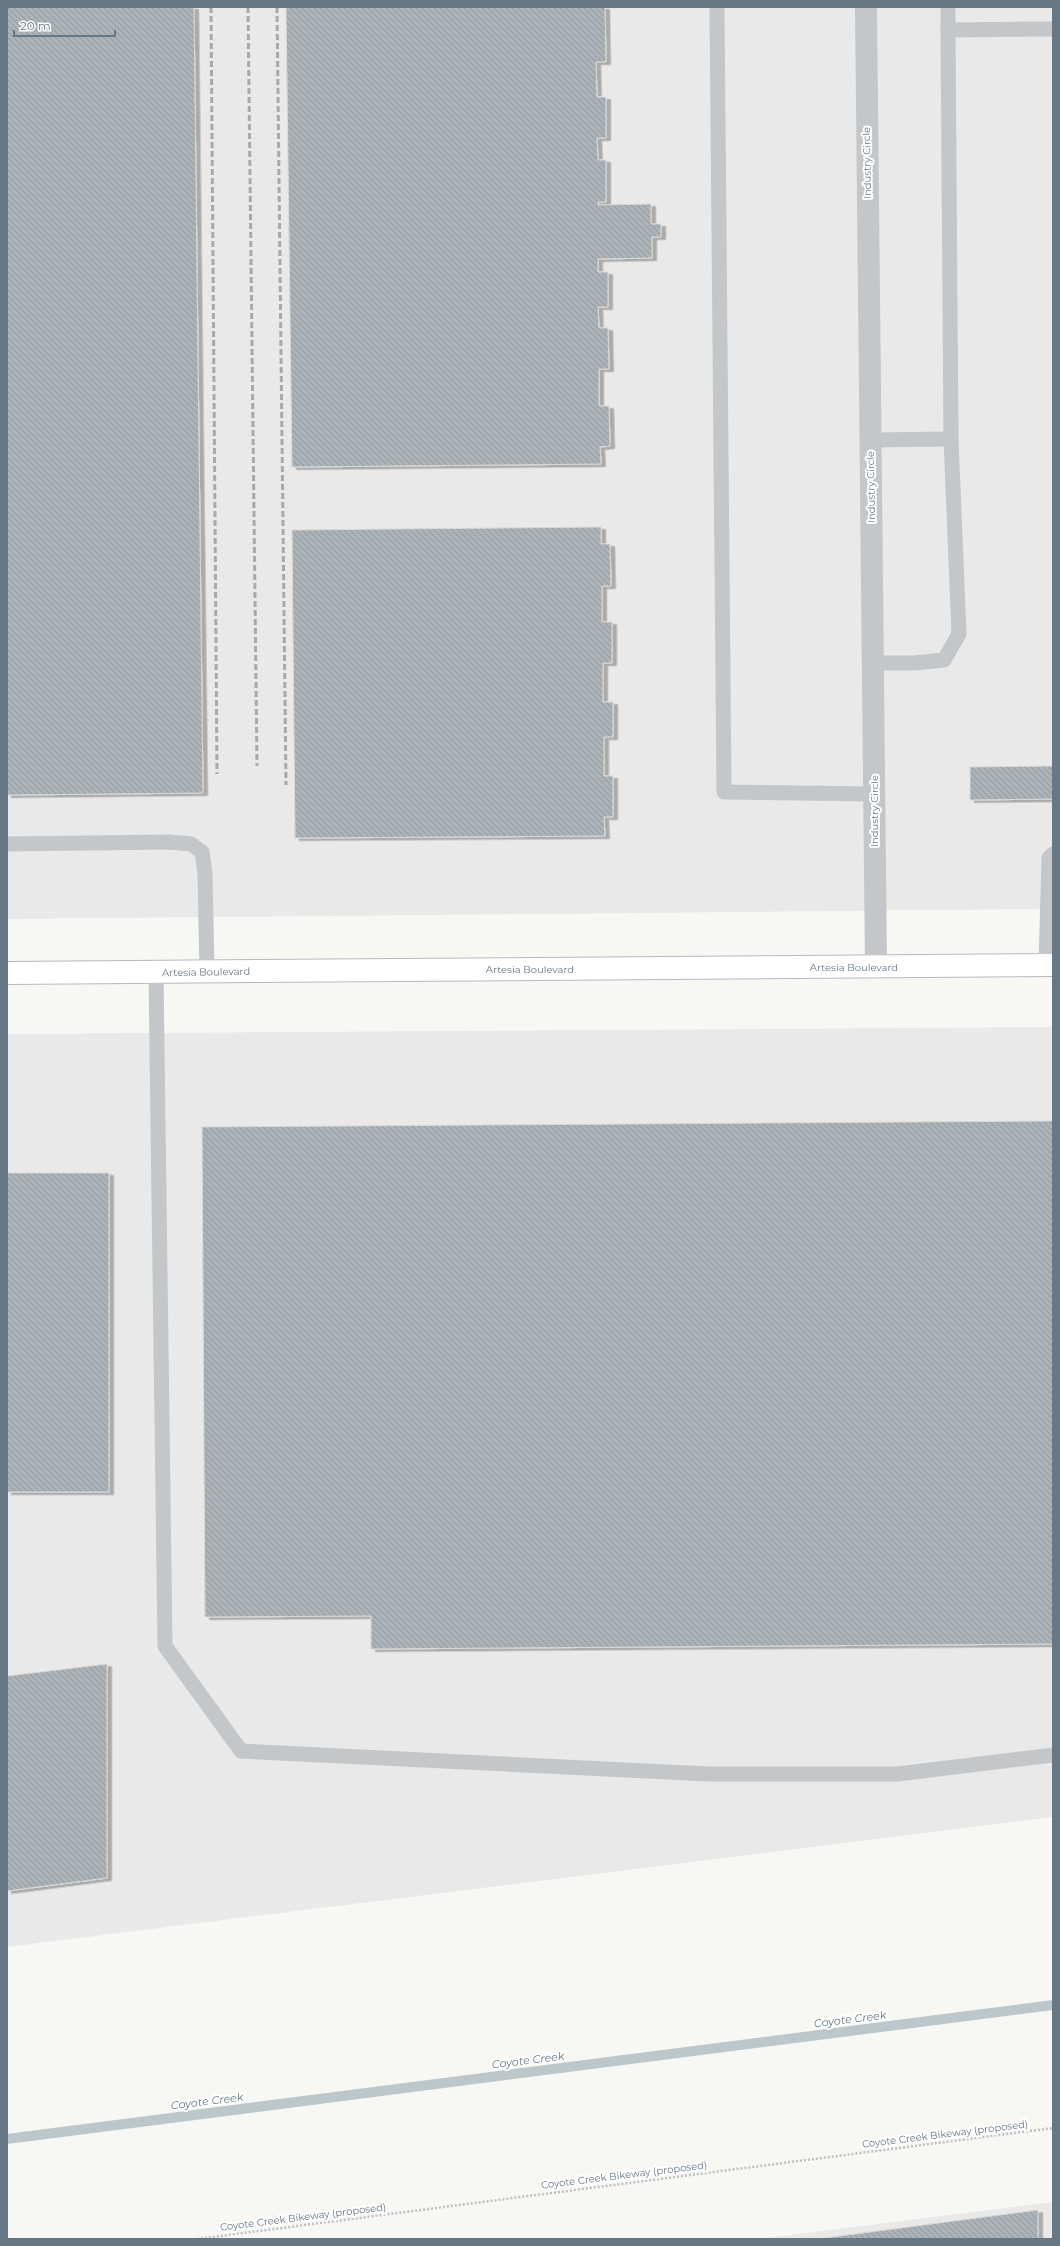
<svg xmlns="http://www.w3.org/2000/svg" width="1060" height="2246" viewBox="0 0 1060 2246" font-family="Montserrat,sans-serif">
<defs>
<pattern id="building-back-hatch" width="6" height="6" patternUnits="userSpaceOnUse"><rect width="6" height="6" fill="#abb3b9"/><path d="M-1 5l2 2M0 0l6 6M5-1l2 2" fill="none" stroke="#8f969c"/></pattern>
<filter id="shadow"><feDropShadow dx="4.5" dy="2.5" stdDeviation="0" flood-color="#0004"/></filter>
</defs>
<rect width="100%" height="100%" fill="#f7f8f4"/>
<g fill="#e8e9e8">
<polygon points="7,7 1053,7 1053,909 7,919"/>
<polygon points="1053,1027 1053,1817 7,1947 7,1034"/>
<polygon points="1053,2202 1053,2239 758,2239"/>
</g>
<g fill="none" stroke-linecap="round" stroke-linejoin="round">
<polyline stroke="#bcc7cc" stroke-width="10" points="7,2139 1053,2005"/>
</g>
<g fill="url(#building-back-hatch)" stroke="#d9d9d7" filter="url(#shadow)">
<polygon points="7,7 194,7 203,793 7,795"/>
<polygon points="286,7 605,7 606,62 596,62 597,97 606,97 606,138 597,138 598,160 606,160 606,202 598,202 598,205 651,204 651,224 661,224 661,237 652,237 652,258 598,259 598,272 608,272 608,307 598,307 599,328 608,328 609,369 599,369 599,406 609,406 610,446 600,447 601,464 292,467"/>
<polygon points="601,527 601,544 610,544 611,586 602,586 602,622 612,622 612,663 603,663 603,702 613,702 613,737 604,737 604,776 613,776 613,817 604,817 605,836 295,838 292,530"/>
<polygon points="1053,766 1053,799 970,800 970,767"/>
<polygon points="1053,1121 1053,1644 371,1649 371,1616 205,1617 202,1127"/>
<rect x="7" y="1173" width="102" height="319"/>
<polygon points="107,1664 107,1878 7,1891 7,1676"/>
<polygon points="1038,2210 1038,2239 817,2239"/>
</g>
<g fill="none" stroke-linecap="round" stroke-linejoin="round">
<g stroke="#b5babf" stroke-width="24">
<polyline id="secondary" points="7,973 1053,965"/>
</g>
<polyline stroke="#bdbfc2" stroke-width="2.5" stroke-dasharray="2 2" stroke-linecap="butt" points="197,2239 1053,2128"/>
<g stroke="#c3c7ca" stroke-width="15">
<polyline points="717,7 724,792 874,794"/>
<polyline points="948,7 948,30"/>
<polyline points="870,440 951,439"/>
<polyline points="874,663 915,663 944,660 959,634 951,439 948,30 1053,29"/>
<polyline points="7,844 170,842 191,844 202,852 205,874 207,972"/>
<polyline points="1046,965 1049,858 1053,854"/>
<polyline points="156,972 165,1646 241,1751 708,1774 898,1774 1053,1755"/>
</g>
<path stroke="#c3c7ca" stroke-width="22" d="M866,7C869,327 873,647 876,967"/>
<use href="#secondary" stroke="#fff" stroke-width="22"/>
<g stroke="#a3aab0" stroke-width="3" stroke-dasharray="6 3" stroke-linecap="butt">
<polyline points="211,7 217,774"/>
<polyline points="248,7 257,766"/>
<polyline points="277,7 286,785"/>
</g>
</g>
<g text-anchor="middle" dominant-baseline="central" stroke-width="4" stroke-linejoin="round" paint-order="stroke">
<g font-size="10" fill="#667786" stroke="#fff">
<text transform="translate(867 163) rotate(-91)">Industry Circle</text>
<text transform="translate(871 487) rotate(-91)">Industry Circle</text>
<text transform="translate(874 811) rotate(-90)">Industry Circle</text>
<text x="854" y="967">Artesia Boulevard</text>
<text x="530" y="969">Artesia Boulevard</text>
<text transform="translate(206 972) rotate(-1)">Artesia Boulevard</text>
<text transform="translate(945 2134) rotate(-7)">Coyote Creek Bikeway (proposed)</text>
<text transform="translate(624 2175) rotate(-7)">Coyote Creek Bikeway (proposed)</text>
<text transform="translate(303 2217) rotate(-7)">Coyote Creek Bikeway (proposed)</text>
</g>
<g font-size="11" font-style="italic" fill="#617883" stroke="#fff">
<text transform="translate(850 2019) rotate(-7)">Coyote Creek</text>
<text transform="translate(528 2060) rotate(-7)">Coyote Creek</text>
<text transform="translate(207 2101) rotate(-7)">Coyote Creek</text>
</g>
</g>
<rect width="1060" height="2246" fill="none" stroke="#667786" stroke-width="16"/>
<path d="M14 30v6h101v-6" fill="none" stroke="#667786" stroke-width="2"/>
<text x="20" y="30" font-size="12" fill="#667786" stroke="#ffffff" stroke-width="3" paint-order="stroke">20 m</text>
</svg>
